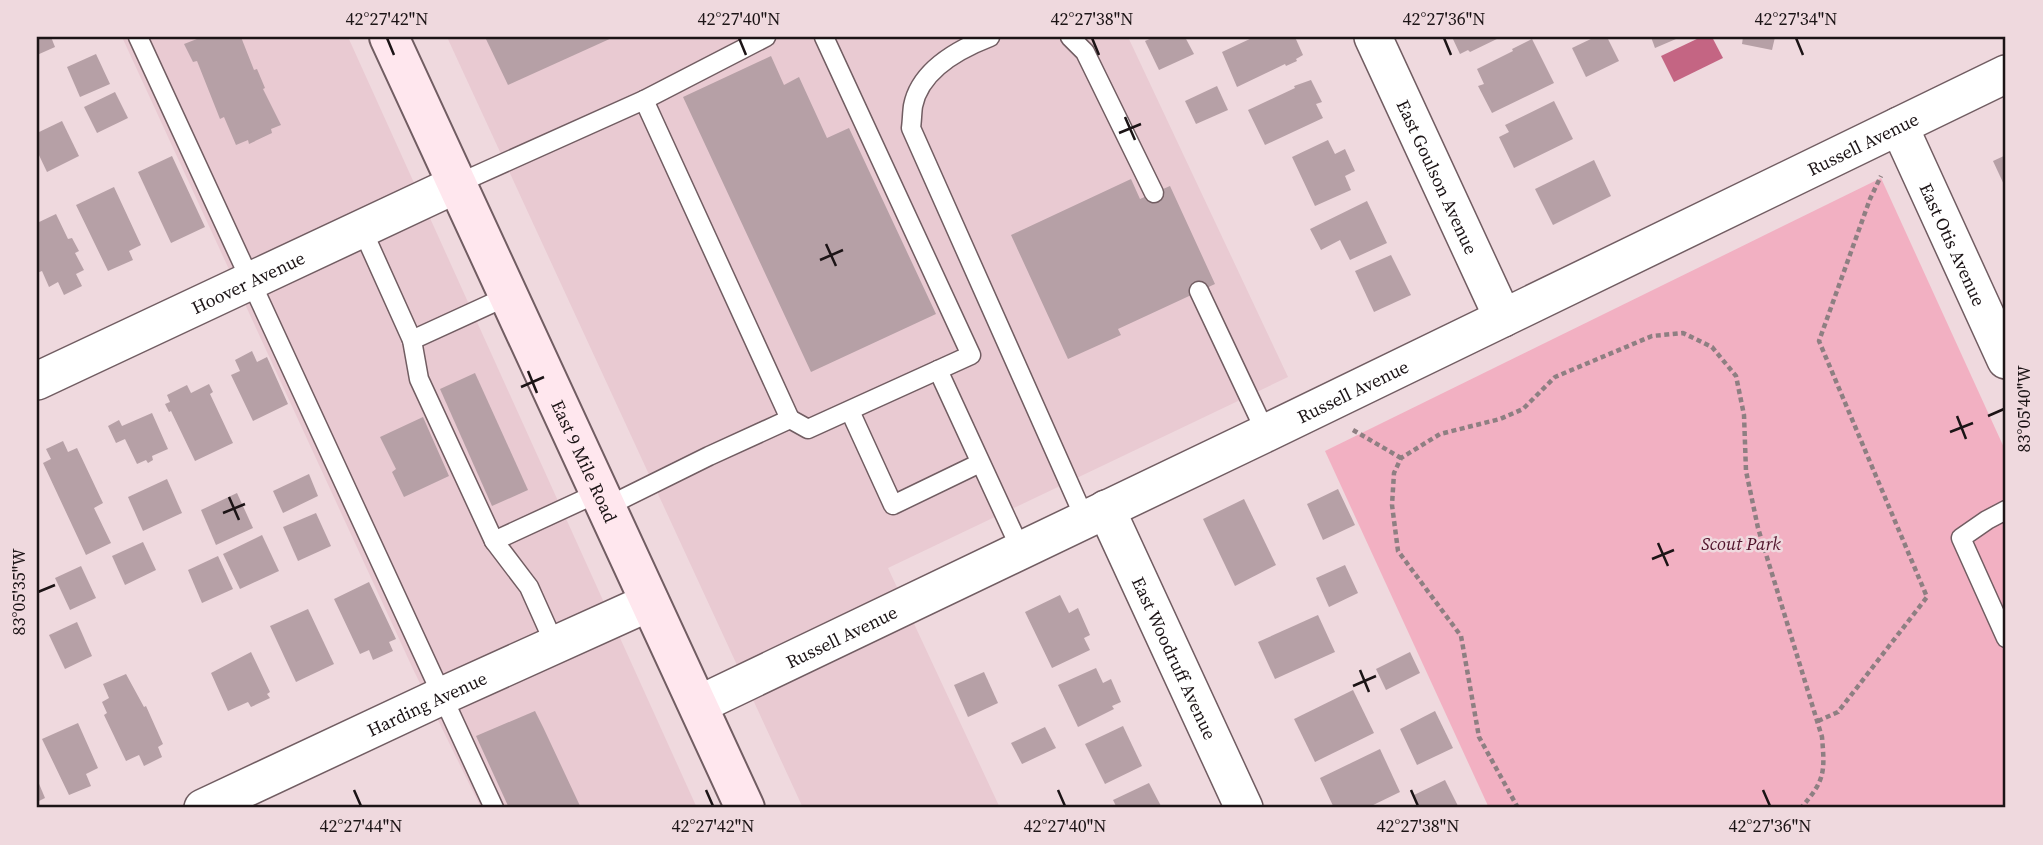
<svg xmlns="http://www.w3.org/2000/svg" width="2043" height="845" viewBox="0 0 2043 845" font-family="'Source Serif 4',serif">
<rect width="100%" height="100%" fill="#efd9de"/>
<g fill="#e9cad2">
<polygon points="122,37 348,37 697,808 481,808 413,669"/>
<polygon points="447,37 1128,37 1288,377 888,568 1000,808 803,808"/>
</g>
<polygon fill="#f2b0c2" points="1881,178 2006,452 2006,808 1489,808 1325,451"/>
<polygon fill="#c46583" points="1701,37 1712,37 1723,58 1674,82 1661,56"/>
<g fill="#b6a0a6">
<polygon points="37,37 51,37 55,47 37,55"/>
<polygon points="202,37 241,37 254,70 257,69 265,88 263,89 281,125 271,129 272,133 249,144 248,140 236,145 224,117 220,119 197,61 193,62 184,44"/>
<polygon points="485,37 614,37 508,85"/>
<polygon points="1154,37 1185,37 1194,54 1159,70 1145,41"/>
<polygon points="1254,37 1295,37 1303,55 1296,59 1297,61 1286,66 1285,64 1237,87 1222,52"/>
<polygon points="1452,37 1501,37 1470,52 1468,50 1460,54"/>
<polygon points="1595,37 1607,37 1619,61 1586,77 1572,48"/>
<polygon points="1651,37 1675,37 1676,39 1655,48"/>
<polygon points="1743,37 1775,37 1772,50 1742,44"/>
<polygon points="1532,39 1554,83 1492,113 1478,86 1484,84 1477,69 1513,51 1512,49"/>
<polygon points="96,54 110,84 80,97 67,67"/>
<polygon points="771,56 784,85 799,77 827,138 849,128 936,314 811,372 683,97"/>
<polygon points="1311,80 1322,102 1316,104 1323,118 1265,145 1248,110 1295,88 1294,86"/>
<polygon points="1217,86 1228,110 1196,124 1185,101"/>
<polygon points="115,92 128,118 97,133 84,107"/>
<polygon points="1554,101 1573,139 1514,168 1499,137 1509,132 1505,125"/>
<polygon points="62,121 79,156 47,172 37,151 37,133"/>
<polygon points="1328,140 1335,154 1345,149 1355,171 1345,176 1351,190 1315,206 1292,157"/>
<polygon points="2006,155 2006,189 1993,161"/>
<polygon points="172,156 205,227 171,243 138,172"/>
<polygon points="1594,160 1611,196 1553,225 1535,189"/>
<polygon points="1131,179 1140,199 1170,186 1215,284 1118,329 1121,335 1068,359 1011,235"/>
<polygon points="114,187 141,245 129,251 133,260 108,271 76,205"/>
<polygon points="1367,201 1387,243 1350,260 1340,240 1321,250 1310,229"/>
<polygon points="56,214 68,239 72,238 79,251 75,253 84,270 76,274 82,286 64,295 58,282 49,287 42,271 37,273 37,223"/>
<polygon points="1391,255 1411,295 1374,312 1355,271"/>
<polygon points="252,351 257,362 267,357 288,404 253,421 231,375 240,371 235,360"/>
<polygon points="475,373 528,490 492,506 440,389"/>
<polygon points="209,384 213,392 210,394 233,443 195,461 171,411 169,412 165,404 170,402 167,395 187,385 191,393"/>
<polygon points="152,413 168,449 152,456 153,460 148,463 146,460 137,464 125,439 116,443 108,426 119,420 122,426"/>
<polygon points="423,417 449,476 404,497 392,472 396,469 380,437"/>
<polygon points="63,441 68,452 77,448 103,503 94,508 111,543 86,555 43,463 51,459 46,449"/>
<polygon points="309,474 318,496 283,513 273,491"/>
<polygon points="167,479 182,513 143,531 128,497"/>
<polygon points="1338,489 1355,525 1323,540 1307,504"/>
<polygon points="237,493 253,528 216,545 201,510"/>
<polygon points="1244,499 1276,565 1235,586 1203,519"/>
<polygon points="316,513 331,546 298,561 283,527"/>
<polygon points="262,535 279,571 240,589 223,554"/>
<polygon points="143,542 156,570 125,585 112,556"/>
<polygon points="218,556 233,589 202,603 188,570"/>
<polygon points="1345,565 1358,593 1329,607 1316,578"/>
<polygon points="81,566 96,598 70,610 55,578"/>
<polygon points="369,582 396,639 389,642 393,651 373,660 369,650 360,654 334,599"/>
<polygon points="1060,595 1069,613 1078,608 1090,635 1084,638 1090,650 1052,668 1025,612"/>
<polygon points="308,609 334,664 296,682 270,626"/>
<polygon points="1318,615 1335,652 1275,679 1258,642"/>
<polygon points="77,622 92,656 65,669 49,635"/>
<polygon points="251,652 270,692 267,694 270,698 251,707 248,702 228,711 211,673"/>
<polygon points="1410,652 1420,673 1386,690 1376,669"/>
<polygon points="1096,668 1103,683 1111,679 1121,702 1112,706 1114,709 1078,727 1058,685"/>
<polygon points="984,672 998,703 968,717 954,685"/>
<polygon points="126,674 144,707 146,706 163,744 158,747 162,757 144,766 139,755 126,761 104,715 107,713 102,702 109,698 103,684"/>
<polygon points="1353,690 1374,733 1315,762 1294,719"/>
<polygon points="535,711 543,727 581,808 509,808 476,736"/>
<polygon points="1435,711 1453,748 1417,765 1400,729"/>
<polygon points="78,723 98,768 86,774 91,786 69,795 42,739"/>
<polygon points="1123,726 1142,766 1105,784 1085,744"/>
<polygon points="1045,727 1056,748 1022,764 1011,743"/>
<polygon points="1380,749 1400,792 1367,808 1334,808 1320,778"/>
<polygon points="37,779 45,798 37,802"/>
<polygon points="1445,780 1459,808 1420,808 1414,795"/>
<polygon points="1149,783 1162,808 1117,808 1113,800"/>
</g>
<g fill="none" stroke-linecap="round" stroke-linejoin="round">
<g stroke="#715d62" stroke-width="21">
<g id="service">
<polyline points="138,37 494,808"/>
<path d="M990,37C959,49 920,70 913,106C912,113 912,121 911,128L1085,519"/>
<polyline points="1070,37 1085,52 1154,193"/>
<polyline points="644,100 766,37"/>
<polyline points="457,184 644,100 790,419 709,456 606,507"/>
<polyline points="362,229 412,340 419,379 494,541 529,587 555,645"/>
<polyline points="1199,291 1266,433"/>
<polyline points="412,340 508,296"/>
<polyline points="938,370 1021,550"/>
<polyline points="850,411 893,505 980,463"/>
<polyline points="790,419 808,429 971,355 824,37"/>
<polyline points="2006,510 1987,520 1961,538 2006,638"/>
<polyline points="494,541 600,492"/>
</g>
</g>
<g stroke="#715d62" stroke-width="40">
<g id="minor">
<path id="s1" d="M1373,37L1503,318"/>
<path id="s2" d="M1899,126L2006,360"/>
<path id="s3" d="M37,381L457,184"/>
<path id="s4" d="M1106,509L1244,808"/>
<path id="s5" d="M698,705L1266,433L2006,74"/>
<path id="s6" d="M203,808L442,696L650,602"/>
</g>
</g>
<g stroke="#715d62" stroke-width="42">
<g id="secondary">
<path id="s7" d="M389,37L745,808"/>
</g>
</g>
<g stroke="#8e7f82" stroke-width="4.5" stroke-dasharray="5 3.5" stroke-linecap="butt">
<polyline points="1353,430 1401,458"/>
<polyline points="1818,721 1838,712 1927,597 1819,341 1870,199 1881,176"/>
<path d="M1518,808L1479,737L1461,636L1398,551L1392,505L1394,473L1401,458L1440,434L1500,419L1523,409L1555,377L1652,336L1683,333L1712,347L1736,376L1744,415L1746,471L1758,528L1822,737C1825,773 1825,780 1801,808"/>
</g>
<use href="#service" stroke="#fff" stroke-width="18"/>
<use href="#minor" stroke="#fff" stroke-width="37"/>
<use href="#secondary" stroke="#ffe7ee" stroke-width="38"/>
</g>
<path fill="none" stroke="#1c1416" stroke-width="2.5" d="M387,38L394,55M739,38L746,55M1092,38L1099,55M1444,38L1451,55M1796,38L1803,55M1125,117L1135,140M1119,133L1141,124M826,244L836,266M820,260L843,250M528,371L537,393M521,387L544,377M1957,416L1966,439M1988,416L2004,409M1950,432L1973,423M229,497L239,520M223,513L245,504M1658,543L1668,566M1652,559L1674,550M38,592L55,585M1360,670L1369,692M1353,686L1376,676M354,790L361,806M706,790L713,806M1058,790L1065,806M1411,790L1418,806M1763,790L1770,806"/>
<g text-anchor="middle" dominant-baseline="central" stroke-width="5" stroke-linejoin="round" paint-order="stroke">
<g font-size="18" fill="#1c1416" stroke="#efd9de">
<text stroke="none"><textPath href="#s5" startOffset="1293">Russell Avenue</textPath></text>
<text stroke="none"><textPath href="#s1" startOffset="154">East Goulson Avenue</textPath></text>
<text stroke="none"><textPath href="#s2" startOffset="130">East Otis Avenue</textPath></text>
<text stroke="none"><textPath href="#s3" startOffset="233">Hoover Avenue</textPath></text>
<text stroke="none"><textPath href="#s5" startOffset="726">Russell Avenue</textPath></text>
<text stroke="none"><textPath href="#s7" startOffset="467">East 9 Mile Road</textPath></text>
<text stroke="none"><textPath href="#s5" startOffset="159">Russell Avenue</textPath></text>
<text stroke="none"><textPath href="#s4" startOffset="164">East Woodruff Avenue</textPath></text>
<text stroke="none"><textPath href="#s6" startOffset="247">Harding Avenue</textPath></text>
</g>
<g font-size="18" font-style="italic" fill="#4e1129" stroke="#efd9de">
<text x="1741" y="543">Scout Park</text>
</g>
</g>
<rect width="2043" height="845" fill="none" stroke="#efd9de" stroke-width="77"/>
<rect x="38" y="38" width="1966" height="768" fill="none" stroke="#1c1416" stroke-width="2.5"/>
<g font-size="18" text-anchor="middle" fill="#1c1416">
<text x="387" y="25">42°27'42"N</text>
<text x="739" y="25">42°27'40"N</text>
<text x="1092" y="25">42°27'38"N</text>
<text x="1444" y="25">42°27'36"N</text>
<text x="1796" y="25">42°27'34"N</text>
<text transform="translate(2024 409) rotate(-90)" y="6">83°05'40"W</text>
<text transform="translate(19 592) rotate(-90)" y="6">83°05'35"W</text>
<text x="361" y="832">42°27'44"N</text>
<text x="713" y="832">42°27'42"N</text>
<text x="1065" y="832">42°27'40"N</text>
<text x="1418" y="832">42°27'38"N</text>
<text x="1770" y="832">42°27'36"N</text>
</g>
</svg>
